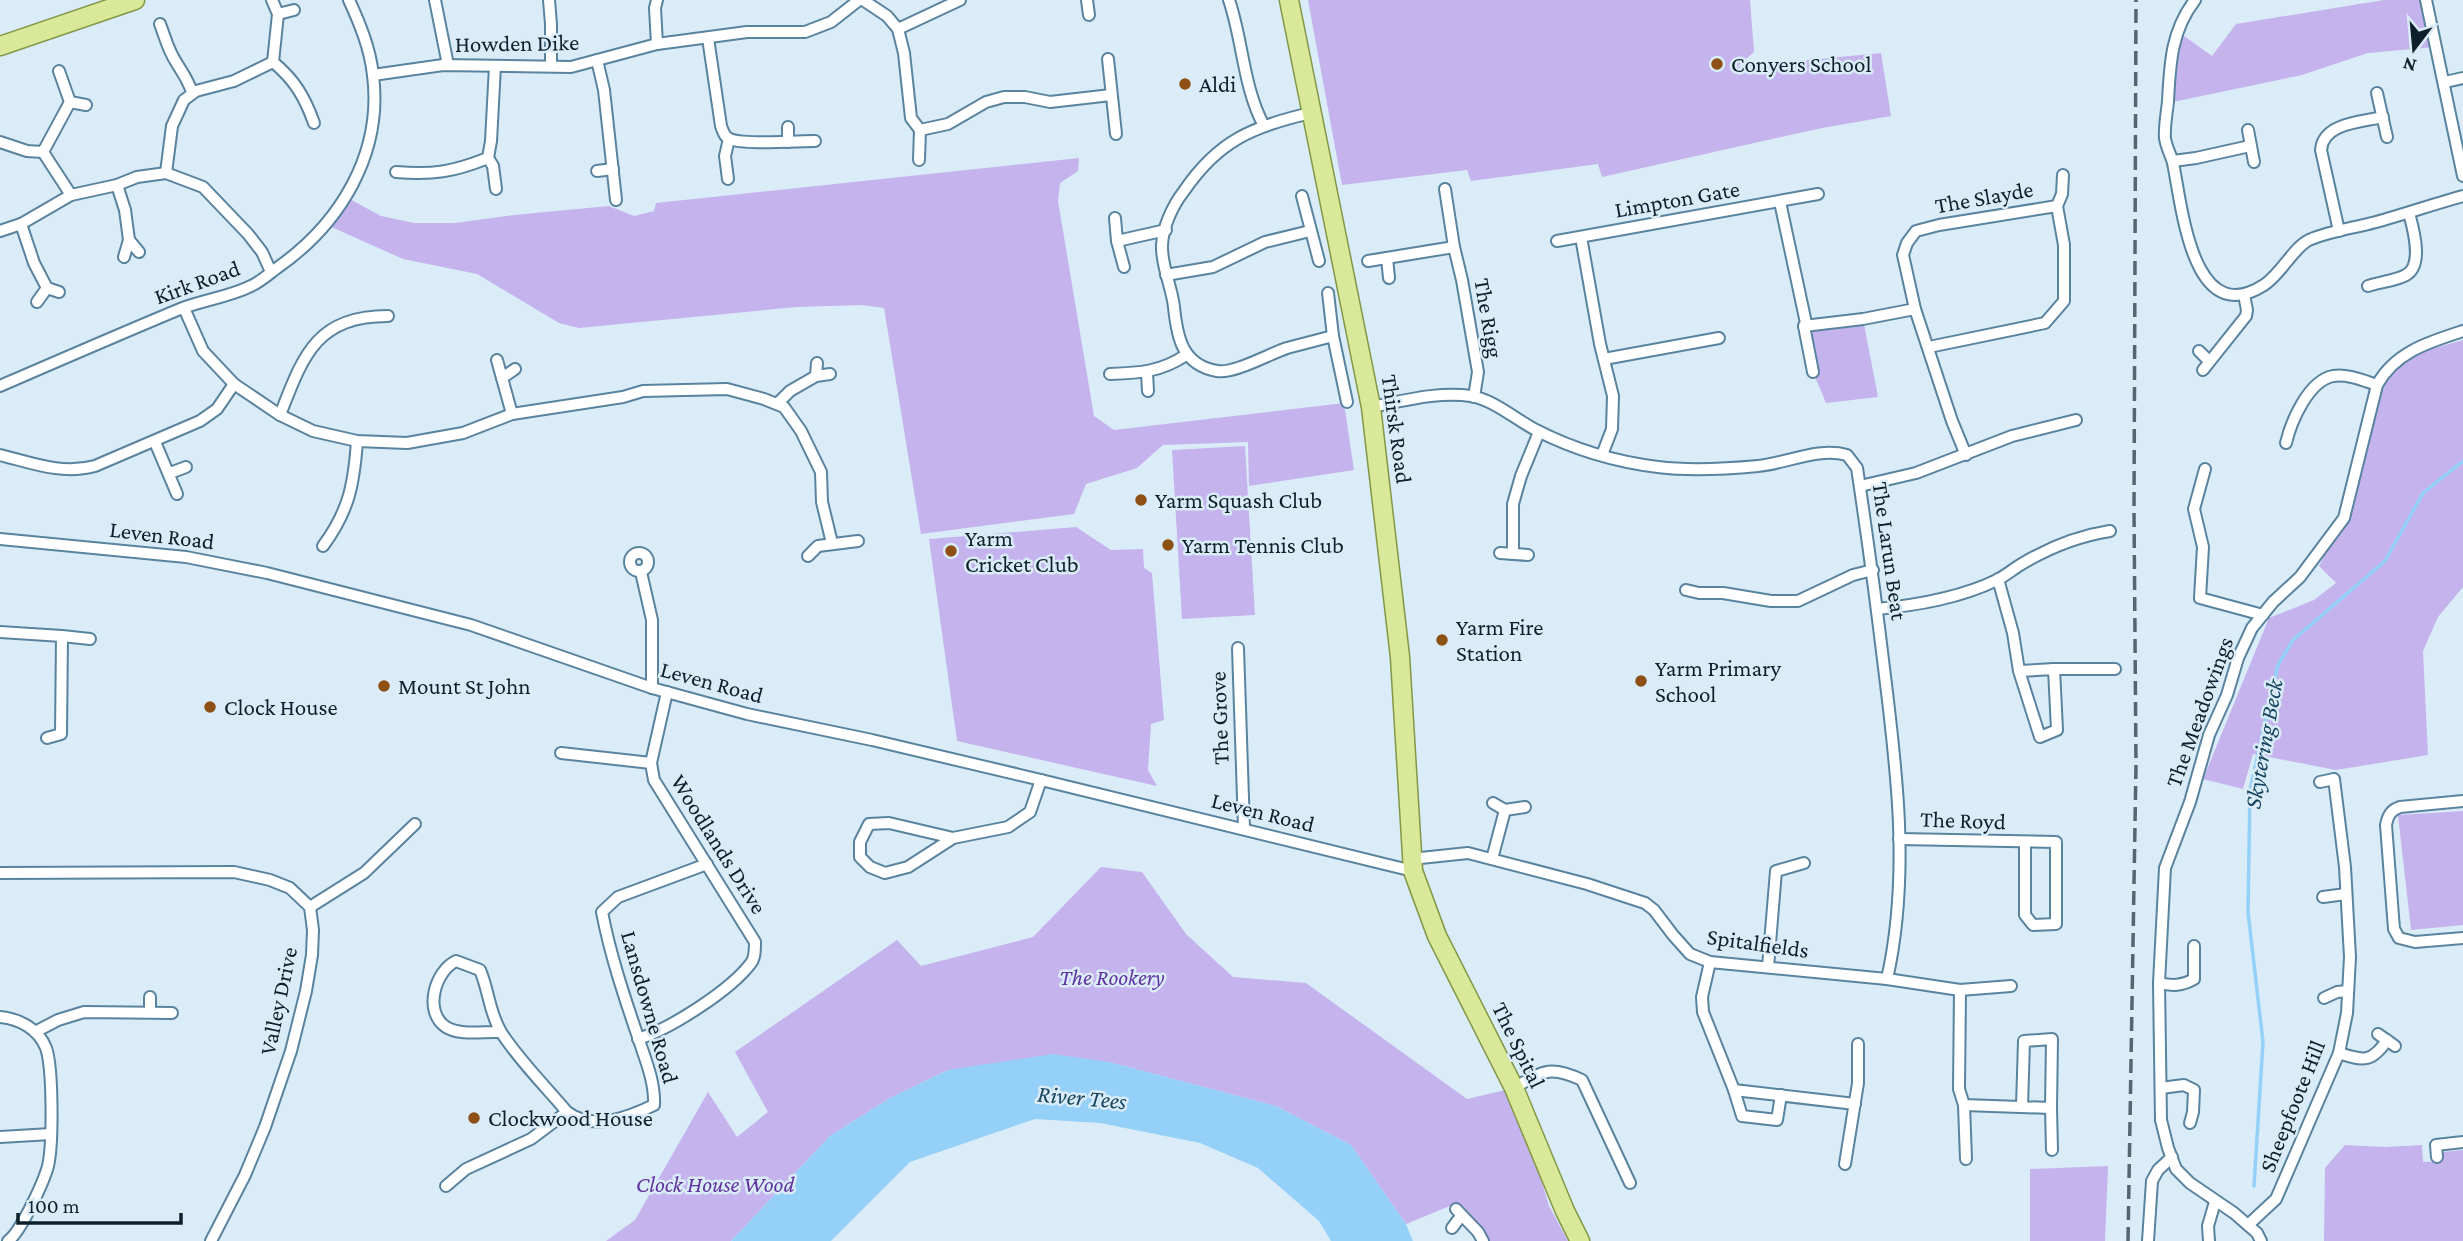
<svg xmlns="http://www.w3.org/2000/svg" width="2463" height="1241" viewBox="0 0 2463 1241" font-family="'Crimson Pro',serif">
<rect width="100%" height="100%" fill="#daecf8"/>
<g fill="#c5b3ee">
<polygon points="1308,0 1750,0 1754,52 1737,67 1881,53 1891,116 1822,128 1602,177 1598,164 1471,181 1467,170 1342,185"/>
<polygon points="2384,0 2426,0 2435,47 2368,53 2302,75 2168,103 2177,31 2212,56 2236,24"/>
<polygon points="1079,158 1078,171 1060,183 1058,201 1094,416 1114,430 1344,403 1354,470 1249,486 1248,442 1163,445 1137,468 1086,484 1074,514 921,534 884,308 862,305 797,307 579,328 559,323 477,274 403,259 327,225 346,197 381,216 414,223 455,223 514,215 609,206 634,216 654,211 656,203"/>
<polygon points="1863,319 1878,397 1826,403 1813,372 1804,326"/>
<polygon points="2463,340 2463,587 2438,617 2423,651 2428,755 2336,770 2253,754 2243,789 2203,779 2269,618 2314,600 2336,583 2319,566 2340,525 2378,396 2392,373 2421,352"/>
<polygon points="1245,446 1255,615 1182,619 1172,450"/>
<polygon points="1076,527 1111,550 1143,549 1144,568 1152,573 1164,720 1151,724 1148,770 1157,786 957,741 929,539"/>
<polygon points="2463,811 2463,925 2411,930 2398,815"/>
<polygon points="1101,867 1142,872 1186,934 1233,977 1306,983 1467,1099 1514,1088 1549,1206 1568,1241 1489,1241 1457,1203 1406,1224 1351,1145 1276,1106 1109,1062 948,1070 890,1098 830,1136 731,1241 606,1241 635,1220 708,1092 737,1137 768,1112 735,1052 897,940 921,966 1033,937"/>
<polygon points="2345,1145 2385,1147 2422,1145 2423,1162 2443,1161 2443,1152 2463,1150 2463,1241 2324,1241 2325,1168"/>
<polygon points="2108,1166 2105,1241 2030,1241 2030,1169"/>
</g>
<polygon fill="#95d0f8" points="1053,1054 1109,1062 1276,1106 1351,1145 1406,1224 1413,1241 1331,1241 1319,1221 1258,1168 1200,1143 1100,1123 1035,1119 910,1162 831,1241 731,1241 830,1136 890,1098 948,1070"/>
<g fill="none" stroke-linecap="round" stroke-linejoin="round">
<polyline stroke="#95d0f8" stroke-width="3.5" points="2254,1186 2263,1042 2248,912 2250,790 2278,665 2293,640 2385,561 2423,493 2463,461"/>
<g stroke="#59839e" stroke-width="14">
<g id="street">
<polyline points="435,0 448,65"/>
<polyline points="549,0 551,24 551,66"/>
<polyline points="863,0 887,16 898,29 904,53 911,118 920,130 948,124 986,102 1004,97 1025,97 1050,102 1111,95"/>
<polyline points="1087,0 1089,15"/>
<path d="M1229,0C1243,41 1243,87 1264,126"/>
<path d="M2195,0C2171,31 2170,64 2168,101C2167,113 2164,126 2165,138C2166,147 2171,155 2173,163C2182,206 2192,331 2264,285C2281,274 2294,247 2309,240C2330,231 2354,228 2376,222C2405,214 2434,204 2463,196"/>
<polyline points="2426,0 2463,176"/>
<polyline points="278,14 294,10"/>
<path d="M160,24C165,37 168,50 176,62C183,74 187,78 192,92"/>
<polyline points="898,29 960,0"/>
<path d="M708,38L721,126C723,131 724,137 730,139C743,145 798,141 815,141"/>
<polyline points="657,44 655,8 657,0"/>
<polyline points="1108,59 1116,134"/>
<polyline points="597,60 604,90 616,200"/>
<path d="M273,62C295,80 305,98 314,123"/>
<polyline points="373,75 443,65 571,67 657,44 747,32 805,32 831,22 859,0"/>
<polyline points="2445,82 2463,78"/>
<polyline points="2377,93 2387,137"/>
<polyline points="70,102 86,105"/>
<path d="M1311,113C1253,126 1218,141 1184,191C1173,205 1163,226 1162,245C1161,266 1172,287 1174,307C1177,337 1182,365 1217,371C1234,374 1269,354 1287,348C1302,344 1318,340 1333,336"/>
<polyline points="788,127 788,142"/>
<polyline points="2248,130 2254,162"/>
<polyline points="0,142 27,151 43,152 70,102 59,71"/>
<polyline points="43,152 71,195"/>
<polyline points="488,158 493,166 496,189"/>
<polyline points="919,160 920,130"/>
<polyline points="2173,161 2196,158 2250,146"/>
<polyline points="597,171 613,169"/>
<path d="M396,172C433,175 453,172 488,158L491,141L495,66"/>
<polyline points="166,173 172,126 184,100 196,91 234,81 273,62 278,14 272,0"/>
<polyline points="728,179 725,156 729,139"/>
<polyline points="117,185 125,210 129,240"/>
<polyline points="1445,189 1454,247 1462,280 1478,372 1474,397"/>
<polyline points="1302,196 1319,261"/>
<polyline points="1780,202 1806,323 1804,326 1813,372"/>
<polyline points="1115,218 1117,241 1124,267"/>
<polyline points="21,224 34,263 47,288"/>
<polyline points="0,231 21,224 71,195 117,185 137,177 166,173 203,187 248,234 262,252 271,272"/>
<path d="M2339,231L2321,150C2323,123 2361,122 2383,117"/>
<polyline points="1581,237 1600,344 1613,396 1612,429 1602,455"/>
<polyline points="1117,241 1166,230"/>
<polyline points="1557,241 1818,194"/>
<polyline points="124,257 129,240 139,252"/>
<polyline points="1387,258 1389,278"/>
<polyline points="1368,261 1454,247"/>
<polyline points="1166,275 1213,267 1265,242 1310,231"/>
<path d="M2368,286C2379,282 2395,281 2406,275C2424,265 2413,228 2409,213"/>
<polyline points="1328,293 1333,336 1347,402"/>
<polyline points="37,302 47,288 59,292"/>
<polyline points="184,308 203,351 234,384 280,415 313,431 357,441 407,443 463,433 512,414 623,397 643,391 727,389 764,399 784,407 801,431 821,472 822,502 832,543"/>
<polyline points="1804,326 1863,319 1915,309"/>
<polyline points="1929,347 2045,323 2064,301 2064,245 2057,206 2062,194 2063,175"/>
<polyline points="2199,351 2209,361"/>
<polyline points="1604,359 1719,338"/>
<polyline points="497,360 512,414"/>
<polyline points="817,363 816,376 830,374"/>
<polyline points="2203,370 2246,316 2247,310 2244,295"/>
<polyline points="1147,373 1148,391"/>
<path d="M1110,374C1139,373 1161,372 1186,355"/>
<polyline points="502,378 515,369"/>
<path d="M0,386C60,360 120,334 180,309C203,300 229,297 251,286C260,282 269,274 277,268C340,224 383,154 373,75C370,48 360,24 349,0"/>
<polyline points="777,404 790,391 816,376"/>
<path d="M1371,407C1403,401 1439,391 1471,396C1494,400 1515,419 1536,430C1573,449 1617,462 1658,467C1690,471 1726,469 1758,466C1788,463 1818,447 1847,455L1857,468C1867,534 1876,601 1884,668C1897,771 1910,877 1887,979"/>
<path d="M280,415C303,356 316,316 388,316"/>
<polyline points="155,442 177,494"/>
<path d="M2286,443C2291,422 2308,381 2333,376C2348,374 2362,380 2377,385"/>
<path d="M0,455C32,463 62,475 95,466L200,421L217,409L234,384"/>
<polyline points="1966,455 1952,421 1915,309 1903,255 1907,243 1916,231 1939,225 2057,206"/>
<polyline points="2205,469 2194,509 2203,547 2200,598 2263,615"/>
<polyline points="170,473 186,467"/>
<polyline points="1860,486 1916,473 2012,436 2076,420"/>
<polyline points="0,539 186,557 267,573 471,625 652,688 747,714 872,740 1041,780 1413,871"/>
<path d="M323,546C349,511 354,484 357,441"/>
<circle cx="639" cy="562" r="9"/>
<polyline points="1500,553 1528,555"/>
<polyline points="1513,554 1513,504 1521,476 1539,432"/>
<polyline points="808,556 818,546 858,541"/>
<polyline points="641,572 652,620 652,688"/>
<polyline points="1998,579 2013,633 2019,671 2040,737 2057,730 2054,669 2019,671"/>
<polyline points="1686,590 1699,593 1723,593 1771,601 1798,601 1853,575 1873,570"/>
<path d="M1877,609C1918,605 1960,598 1997,580C2005,576 2012,570 2020,565C2048,548 2078,536 2110,531"/>
<polyline points="0,632 62,636 61,734 47,738"/>
<polyline points="62,636 90,639"/>
<polyline points="1238,648 1244,828"/>
<polyline points="2054,669 2115,669"/>
<polyline points="561,753 651,763"/>
<path d="M2463,801L2400,807C2391,810 2388,815 2386,825L2394,929L2399,938L2415,942L2463,938"/>
<polyline points="1493,803 1505,810 1525,807"/>
<polyline points="953,838 889,823 869,824 860,842 860,857 870,867 885,873 908,867 953,838 1008,827 1030,812 1041,780"/>
<polyline points="1899,839 2056,842 2056,924 2033,925 2025,915 2025,842"/>
<polyline points="1411,859 1468,853 1587,884 1645,903 1654,910 1673,935 1690,954 1710,962 1887,979 1960,990 2011,986"/>
<polyline points="1492,859 1505,810"/>
<polyline points="0,873 234,872 270,880 290,888 310,907 313,930 312,955 306,991 291,1051 265,1127 245,1175 211,1241"/>
<polyline points="2323,897 2346,894"/>
<polyline points="310,907 364,873 415,824"/>
<polyline points="1710,962 1702,997 1703,1012 1734,1090 1742,1116 1777,1120 1781,1095"/>
<polyline points="1768,967 1776,871 1804,863"/>
<path d="M2159,983C2172,986 2182,986 2194,979V946"/>
<polyline points="1960,990 1959,1089 1964,1105 2051,1108 2052,1039 2024,1041 2022,1107"/>
<polyline points="150,997 150,1012"/>
<polyline points="2324,998 2337,992 2348,991"/>
<path d="M0,1017C19,1019 38,1028 46,1048C53,1068 53,1145 48,1166C44,1181 21,1232 8,1241"/>
<polyline points="35,1032 58,1020 84,1012 172,1013"/>
<path d="M501,1032C485,1031 460,1036 446,1027C423,1012 435,971 456,961L480,970C489,991 489,1012 501,1032C517,1058 547,1088 567,1112C593,1131 627,1118 654,1105C655,1081 645,1059 638,1037C624,996 610,954 602,912L618,897L707,864"/>
<polyline points="2378,1034 2395,1046"/>
<path d="M638,1039C670,1029 731,990 751,963C755,958 755,949 755,942L654,780L651,763L667,692"/>
<path d="M2339,1053C2363,1061 2372,1063 2387,1040"/>
<path d="M1514,1088C1543,1071 1550,1065 1582,1080L1630,1183"/>
<polyline points="2161,1088 2184,1085 2194,1090 2193,1112 2190,1123"/>
<polyline points="1734,1090 1855,1104"/>
<polyline points="1964,1105 1966,1159"/>
<polyline points="2051,1108 2052,1150"/>
<polyline points="0,1137 51,1134"/>
<polyline points="2437,1157 2436,1145 2463,1142"/>
<polyline points="1845,1164 1858,1083 1858,1044"/>
<polyline points="446,1186 466,1169 531,1139 567,1112"/>
<polyline points="1456,1209 1478,1232 1483,1241"/>
<polyline points="2248,1225 2276,1199 2339,1053 2347,1013 2350,957 2345,867 2334,779 2320,782"/>
<polyline points="1452,1228 1461,1216"/>
<polyline points="2148,1241 2152,1181 2158,1170 2172,1157"/>
<polyline points="2209,1241 2208,1226 2215,1202"/>
<path d="M2261,1241L2257,1233L2234,1213L2190,1183L2176,1169L2168,1148L2161,1120L2159,983L2165,868L2190,802L2209,735L2227,695L2238,658L2252,628L2273,602L2300,577L2344,518L2377,385C2395,352 2429,342 2463,331"/>
</g>
</g>
<g stroke="#829847" stroke-width="21">
<g id="primary">
<polyline points="1289,0 1371,407 1400,657 1413,871 1437,936 1514,1088 1565,1211 1580,1241"/>
<polyline points="0,46 135,0"/>
</g>
</g>
<use href="#street" stroke="#fff" stroke-width="10"/>
<use href="#primary" stroke="#dae89a" stroke-width="18"/>
<polyline stroke="#546671" stroke-width="3.5" stroke-dasharray="14 7" stroke-linecap="butt" points="2128,1241 2136,765 2134,510 2136,0"/>
</g>
<g fill="#8f5015" stroke="#daecf8" stroke-width="2.5">
<circle cx="1717" cy="64" r="7"/>
<circle cx="1185" cy="84" r="7"/>
<circle cx="1141" cy="500" r="7"/>
<circle cx="1168" cy="545" r="7"/>
<circle cx="951" cy="551" r="7"/>
<circle cx="1442" cy="640" r="7"/>
<circle cx="1641" cy="681" r="7"/>
<circle cx="384" cy="686" r="7"/>
<circle cx="210" cy="707" r="7"/>
<circle cx="474" cy="1118" r="7"/>
</g>
<g text-anchor="middle" dominant-baseline="central" stroke-width="5" stroke-linejoin="round" paint-order="stroke">
<g font-size="23" fill="#0e202b" stroke="#daecf8">
<text transform="translate(517 43) rotate(-1)">Howden Dike</text>
<text transform="translate(1984 197) rotate(-10)">The Slayde</text>
<text transform="translate(1677 199) rotate(-10)">Limpton Gate</text>
<text transform="translate(197 282) rotate(-20)">Kirk Road</text>
<text transform="translate(1489 318) rotate(80)">The Rigg</text>
<text transform="translate(1397 429) rotate(82)">Thirsk Road</text>
<text transform="translate(162 535) rotate(7)">Leven Road</text>
<text transform="translate(1890 551) rotate(82)">The Larun Beat</text>
<text transform="translate(712 682) rotate(15)">Leven Road</text>
<text transform="translate(2199 712) rotate(-70)">The Meadowings</text>
<text transform="translate(1219 718) rotate(-92)">The Grove</text>
<text transform="translate(1263 812) rotate(14)">Leven Road</text>
<text transform="translate(1963 820) rotate(2)">The Royd</text>
<text transform="translate(719 844) rotate(58)">Woodlands Drive</text>
<text transform="translate(1758 943) rotate(8)">Spitalfields</text>
<text transform="translate(278 1001) rotate(-78)">Valley Drive</text>
<text transform="translate(650 1007) rotate(74)">Lansdowne Road</text>
<text transform="translate(1519 1045) rotate(64)">The Spital</text>
<text transform="translate(2292 1106) rotate(-68)">Sheepfoote Hill</text>
</g>
<g font-size="23" fill="#0e202b" stroke="#daecf8" text-anchor="start">
<text x="1731" y="64">Conyers School</text>
<text x="1199" y="84">Aldi</text>
<text x="1155" y="500">Yarm Squash Club</text>
<text x="965" y="538">Yarm<tspan x="965" dy="26">Cricket Club</tspan></text>
<text x="1182" y="545">Yarm Tennis Club</text>
<text x="1456" y="627">Yarm Fire<tspan x="1456" dy="26">Station</tspan></text>
<text x="1655" y="668">Yarm Primary<tspan x="1655" dy="26">School</tspan></text>
<text x="398" y="686">Mount St John</text>
<text x="224" y="707">Clock House</text>
<text x="488" y="1118">Clockwood House</text>
</g>
<g font-size="23" font-style="italic" fill="#6133a0" stroke="#daecf8">
<text x="1112" y="977">The Rookery</text>
<text x="715" y="1184">Clock House Wood</text>
</g>
<g font-size="24" font-style="italic" fill="#16445e" stroke="#daecf8">
<text transform="translate(2263 744) rotate(-80)">Skytering Beck</text>
<text transform="translate(1082 1097) rotate(5)">River Tees</text>
</g>
</g>
<g transform="translate(2414 49) rotate(196)" stroke="#daecf8" stroke-width="5" paint-order="stroke">
<path d="M0-5L12 26L0 18L-12 26Z" fill="#0e202b"/>
<text y="-10" font-size="19" font-weight="bold" text-anchor="middle" fill="#0e202b">N</text>
</g>
<path d="M18 1213v10h163v-10" fill="none" stroke="#0e202b" stroke-width="3.5"/>
<text x="28" y="1213" font-size="21" fill="#0e202b" stroke="#daecf8" stroke-width="5" paint-order="stroke">100 m</text>
</svg>
